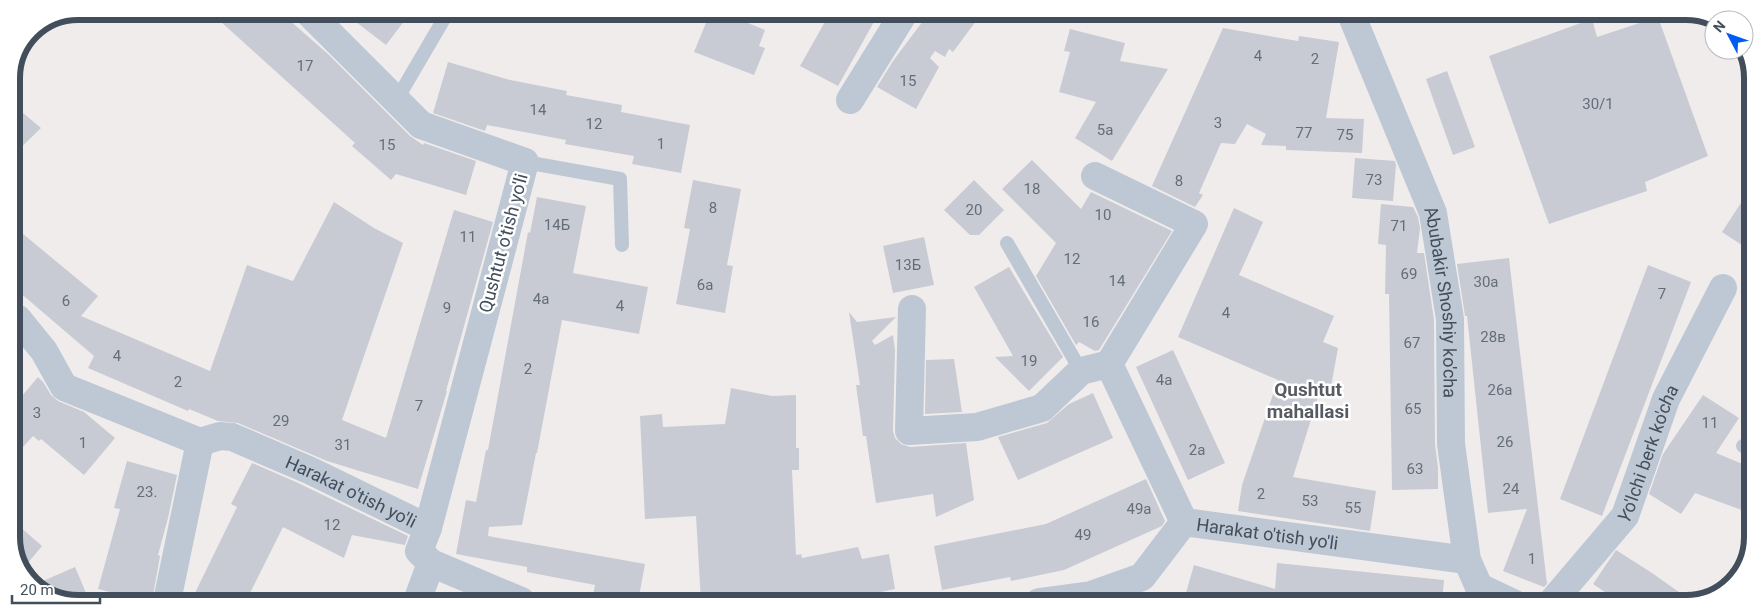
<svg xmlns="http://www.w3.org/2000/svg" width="1764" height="615" viewBox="0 0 1764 615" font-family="Roboto,sans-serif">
<rect width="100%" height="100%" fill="#f0ecec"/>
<g fill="#c8cbd3">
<polygon points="210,12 280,12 328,54 410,136 423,145 424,143 476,161 466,195 396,174 391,180 352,146 355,143"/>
<polygon points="343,12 411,12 386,45"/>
<polygon points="710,13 723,13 765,30 759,46 765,48 754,75 694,52"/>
<polygon points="830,13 879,13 838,86 800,66"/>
<polygon points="929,13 982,13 953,52 949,49 945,57 935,51 930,58 939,67 916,109 877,87 893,61"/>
<polygon points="1658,17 1708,156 1645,182 1647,191 1549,224 1489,56 1592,19 1597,37"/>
<polygon points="1223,28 1298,41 1299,36 1339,42 1326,118 1364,119 1362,153 1286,150 1286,146 1261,145 1266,134 1247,124 1235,144 1221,143 1199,193 1203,195 1195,207 1152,186"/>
<polygon points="1070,29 1125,43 1120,61 1168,69 1112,161 1075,138 1096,102 1059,92 1070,52 1064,51"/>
<polygon points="448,62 510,80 567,91 566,95 622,105 621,112 690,125 681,173 632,164 634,156 565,144 566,140 487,125 485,131 433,113"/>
<polygon points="1447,71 1475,147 1453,155 1426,79"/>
<polygon points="11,103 41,128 11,157"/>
<polygon points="1355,158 1395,161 1396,165 1393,201 1352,198"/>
<polygon points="1032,160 1081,209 1091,192 1172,231 1099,350 1095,351 1079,342 1076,345 1036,276 1056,243 1002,189"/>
<polygon points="693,180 741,189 727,265 733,266 725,313 676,304 690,229 684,228"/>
<polygon points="974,180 1004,210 979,235 970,235 944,210"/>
<polygon points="1752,186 1752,212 1751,251 1722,232"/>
<polygon points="537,197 586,206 573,273 648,287 639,334 562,320 537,453 536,453 522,525 489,527 488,536 645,564 638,602 592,601 595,585 527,572 527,567 456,554 466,500 476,502 486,450 488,450 528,232 530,233"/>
<polygon points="334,202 374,228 403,243 342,420 386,438 454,210 493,222 446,391 447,391 418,489 327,461 238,423 218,421 189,409 188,411 88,368 94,356 11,285 11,224 98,296 81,316 210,371 247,265 293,281"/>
<polygon points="1381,204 1413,207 1418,217 1420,228 1417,253 1424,253 1434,320 1435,444 1438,468 1438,489 1392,490 1389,294 1385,294 1386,245 1378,244"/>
<polygon points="1234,208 1263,222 1239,275 1334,316 1323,342 1338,348 1329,398 1319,394 1293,477 1376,491 1370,531 1238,511 1242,485 1278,380 1178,337"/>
<polygon points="924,237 934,285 893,293 883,246"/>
<polygon points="1509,258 1547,584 1544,587 1503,571 1527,509 1488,513 1467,316 1465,316 1457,264"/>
<polygon points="1648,265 1691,282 1602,516 1560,499"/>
<polygon points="1009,267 1063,357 1029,391 995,357 1013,356 974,287"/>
<polygon points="849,312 857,322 896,317 872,341 875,345 893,335 895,350 893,431 895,438 901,444 910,447 966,443 974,500 936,517 933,494 876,503 866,436 863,436 856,385 860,385"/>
<polygon points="1173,350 1225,463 1188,480 1136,367"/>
<polygon points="954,359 962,412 925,414 926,360"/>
<polygon points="38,377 43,382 51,395 58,401 84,412 115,438 84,475 41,439 39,441 33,436 11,460 11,409"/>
<polygon points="731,388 772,396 796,395 796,448 799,448 799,470 792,470 796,555 801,554 802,558 858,547 862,559 889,554 895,589 851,598 851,594 808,602 764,602 764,599 701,602 696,516 645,519 640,416 662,414 663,427 725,424"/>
<polygon points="1093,393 1113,438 1018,480 998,437 1047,423 1069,404"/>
<polygon points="1703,395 1739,418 1716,453 1750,467 1750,513 1695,493 1681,514 1649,494 1663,454"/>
<polygon points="127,461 177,475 168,518 158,555 160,556 152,601 141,600 98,589 120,509 114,508"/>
<polygon points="252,463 296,482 408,536 405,545 352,535 344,558 283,527 246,601 191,601 237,507 231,504"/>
<polygon points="1146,479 1165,521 1162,526 1064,570 1011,581 1010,577 942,590 934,546 1046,524"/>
<polygon points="11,519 42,546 22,570 11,542"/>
<polygon points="1616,550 1652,573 1693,602 1687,604 1623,604 1593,584"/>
<polygon points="1277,563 1444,580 1442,603 1183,603 1194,565 1275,589"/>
<polygon points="75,567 89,600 56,600 34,585"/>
</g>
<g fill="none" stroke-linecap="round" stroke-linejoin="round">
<g stroke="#bec8d4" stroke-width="14">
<polyline points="397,99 448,12"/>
<polyline points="525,162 620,179 622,245"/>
<polyline points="1007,243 1081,371"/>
<polyline points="1743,446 1750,449"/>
</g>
<g stroke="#bec8d4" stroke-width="28">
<polyline points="308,12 421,125 525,162 428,528 419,551 431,563 521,601"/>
<path id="s1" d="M1351,14L1433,213L1450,319L1451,444L1467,560L1479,587L1480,603"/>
<polyline points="850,100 904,13"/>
<polyline points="1095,176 1194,224 1109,364 1184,522"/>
<polyline points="912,309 909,431 977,427 1042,408 1081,371 1109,364"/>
<polyline points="18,319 44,351 64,387 200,442"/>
<path id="s2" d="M200,442L220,436L232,437L311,471L428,528"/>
<polyline points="1479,587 1513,603"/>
<polyline points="167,601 200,442"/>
<polyline points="417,601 431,563"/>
<path id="s3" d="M1039,602L1091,595L1142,577L1184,522L1467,560"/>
<path id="s4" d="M1551,603L1625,516L1666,399L1723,288"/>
</g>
</g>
<g text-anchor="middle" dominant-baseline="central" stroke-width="5" stroke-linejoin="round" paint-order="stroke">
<g font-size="15" fill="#646d7a">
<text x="1258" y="56">4</text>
<text x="1315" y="59">2</text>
<text x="305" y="66">17</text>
<text x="908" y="81">15</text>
<text x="1598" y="104">30/1</text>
<text x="538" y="110">14</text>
<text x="1218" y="123">3</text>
<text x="594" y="124">12</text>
<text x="1105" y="130">5а</text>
<text x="1304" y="133">77</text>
<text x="1345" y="135">75</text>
<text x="661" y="144">1</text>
<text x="387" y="145">15</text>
<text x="1374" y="180">73</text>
<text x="1179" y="181">8</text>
<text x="1032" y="189">18</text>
<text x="713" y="208">8</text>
<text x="974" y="210">20</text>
<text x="1103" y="215">10</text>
<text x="557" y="225">14Б</text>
<text x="1399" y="226">71</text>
<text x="468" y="237">11</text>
<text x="1072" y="259">12</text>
<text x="908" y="265">13Б</text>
<text x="1409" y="274">69</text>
<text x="1117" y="281">14</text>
<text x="1486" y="282">30a</text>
<text x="705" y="285">6a</text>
<text x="1662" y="294">7</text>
<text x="541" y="299">4a</text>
<text x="66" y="301">6</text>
<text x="620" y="306">4</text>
<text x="447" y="308">9</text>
<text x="1226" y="313">4</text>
<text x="1091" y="322">16</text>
<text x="1493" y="337">28в</text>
<text x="1412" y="343">67</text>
<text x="117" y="356">4</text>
<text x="1029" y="361">19</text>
<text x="528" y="369">2</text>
<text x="1164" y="380">4а</text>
<text x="178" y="382">2</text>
<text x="1500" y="390">26a</text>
<text x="419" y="406">7</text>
<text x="1413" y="409">65</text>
<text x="37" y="413">3</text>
<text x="281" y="421">29</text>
<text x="1710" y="423">11</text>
<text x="1505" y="442">26</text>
<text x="83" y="443">1</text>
<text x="343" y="445">31</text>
<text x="1197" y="450">2а</text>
<text x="1415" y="469">63</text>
<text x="1511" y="489">24</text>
<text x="147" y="492">23.</text>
<text x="1261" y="494">2</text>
<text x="1310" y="501">53</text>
<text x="1353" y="508">55</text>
<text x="1139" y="509">49а</text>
<text x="332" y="525">12</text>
<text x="1083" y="535">49</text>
<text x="1532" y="559">1</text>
</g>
<g font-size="18" fill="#434e5c" stroke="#fff">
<text transform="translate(503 243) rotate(-75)">Qushtut o'tish yo'li</text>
<text stroke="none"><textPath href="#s1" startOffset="305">Abubakir Shoshiy ko'cha</textPath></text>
<text stroke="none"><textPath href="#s4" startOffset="181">Yo'lchi berk ko'cha</textPath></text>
<text stroke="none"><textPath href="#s2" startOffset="164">Harakat o'tish yo'li</textPath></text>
<text stroke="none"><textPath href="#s3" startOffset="260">Harakat o'tish yo'li</textPath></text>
</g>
<g font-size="19" font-weight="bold" fill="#585c62" stroke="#fff">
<text x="1308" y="389">Qushtut<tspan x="1308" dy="22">mahallasi</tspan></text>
</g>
</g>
<path d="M0 0H1764V615H0ZM78 20H1686A58 58 0 0 1 1744 78V537A58 58 0 0 1 1686 595H78A58 58 0 0 1 20 537V78A58 58 0 0 1 78 20Z" fill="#fff" fill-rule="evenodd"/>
<path fill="none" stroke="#434e5c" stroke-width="6" d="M78 20H1686A58 58 0 0 1 1744 78V537A58 58 0 0 1 1686 595H78A58 58 0 0 1 20 537V78A58 58 0 0 1 78 20Z"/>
<g transform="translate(1729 35) rotate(311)"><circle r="24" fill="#ffffff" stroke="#b4b8be"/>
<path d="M0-4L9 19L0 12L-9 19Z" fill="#025bf3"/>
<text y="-8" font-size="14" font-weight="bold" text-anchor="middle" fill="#434e5c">N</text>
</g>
<path d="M12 595v8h88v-8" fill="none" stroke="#434e5c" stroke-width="2.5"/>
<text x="20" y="595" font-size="15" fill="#434e5c" stroke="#ffffff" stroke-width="4" paint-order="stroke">20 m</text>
</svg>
